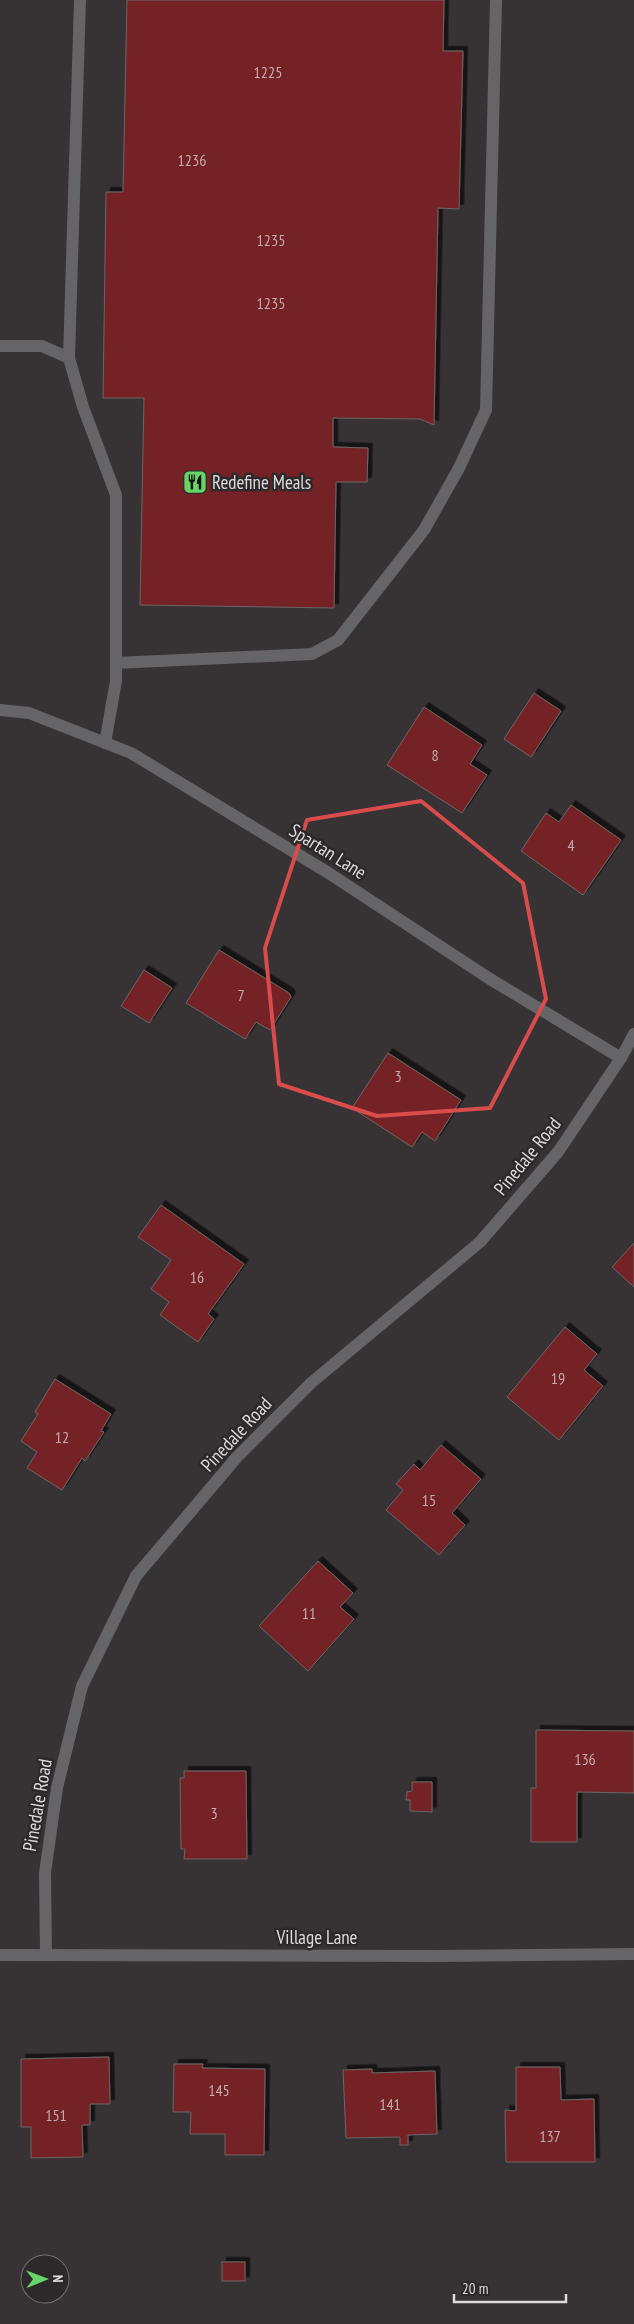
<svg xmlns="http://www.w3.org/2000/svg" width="634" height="2324" viewBox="0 0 634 2324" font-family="'PT Sans Narrow',sans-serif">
<defs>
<filter id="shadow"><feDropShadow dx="4.5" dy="-4.5" stdDeviation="0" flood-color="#0009"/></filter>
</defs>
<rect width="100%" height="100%" fill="#373234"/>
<g fill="#742426" stroke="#6c6665" filter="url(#shadow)">
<polygon points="127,0 444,0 443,51 463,51 459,209 438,208 434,425 420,419 333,418 333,447 368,448 367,482 336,482 334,608 140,605 144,398 103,398 106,192 123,192"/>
<polygon points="534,693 561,711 531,757 504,739"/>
<polygon points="424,707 482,745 470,764 487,775 462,813 387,765"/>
<polygon points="571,805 621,840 583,895 521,851 546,813 559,822"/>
<polygon points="219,950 289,993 291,997 270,1030 256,1022 245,1039 186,1003"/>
<polygon points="144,970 172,988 149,1023 121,1006"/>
<polygon points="388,1053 461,1100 435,1141 422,1132 412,1147 352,1108"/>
<polygon points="161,1205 244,1264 208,1314 214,1319 198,1342 160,1315 169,1302 151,1289 171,1260 138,1237"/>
<polygon points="634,1243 634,1287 612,1267"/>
<polygon points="565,1327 597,1354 584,1370 603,1386 559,1440 507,1397"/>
<polygon points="55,1379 111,1414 101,1431 104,1432 85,1461 82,1458 62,1490 27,1468 37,1452 21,1441 38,1414 35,1412"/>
<polygon points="441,1445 481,1479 452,1513 465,1525 439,1555 386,1510 403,1490 396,1484 414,1464 420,1470"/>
<polygon points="318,1561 353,1593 340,1607 354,1619 308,1671 259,1626"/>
<polygon points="536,1730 634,1731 634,1793 577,1792 577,1842 531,1842 531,1788 536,1788"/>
<polygon points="184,1771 246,1771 247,1859 184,1859 185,1849 181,1849 180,1778 184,1778"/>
<polygon points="412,1782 432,1782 432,1812 410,1811 410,1800 406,1800 407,1792 412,1791"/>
<polygon points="109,2057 110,2104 90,2104 90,2125 82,2125 83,2157 31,2158 31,2127 21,2127 21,2059"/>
<polygon points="174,2064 203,2064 202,2068 265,2069 264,2155 225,2155 225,2134 190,2134 191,2112 173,2112"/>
<polygon points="516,2067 560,2067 561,2100 594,2099 595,2162 506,2162 505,2110 516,2111"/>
<polygon points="372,2069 372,2073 435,2071 437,2134 408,2135 408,2145 400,2145 400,2137 346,2138 343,2070"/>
<rect x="222" y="2262" width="23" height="19"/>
</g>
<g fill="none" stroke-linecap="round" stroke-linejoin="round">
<g stroke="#656466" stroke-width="12">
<polyline points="0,346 42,346 69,358 83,407 116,495 116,681 105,743"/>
<polyline points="69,358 80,0"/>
<polyline points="116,663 312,654 338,640 424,530 459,468 486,410 496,0"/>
<polyline points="0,710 29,713 131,753 327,872 490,979 621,1058"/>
<polyline points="0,1955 438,1956 634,1954"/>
<polyline points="46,1955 45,1873 57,1788 82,1686 136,1576 237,1457 311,1383 480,1242 558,1152 621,1058 634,1034"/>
</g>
</g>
<path fill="none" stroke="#d84c4c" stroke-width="4" stroke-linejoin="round" d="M421,801L523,883L546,999L490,1108L377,1116L279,1084L265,948L307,820Z"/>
<defs>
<g id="restaurant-square" transform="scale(1.25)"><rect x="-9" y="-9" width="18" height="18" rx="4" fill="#66d466" stroke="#2d282a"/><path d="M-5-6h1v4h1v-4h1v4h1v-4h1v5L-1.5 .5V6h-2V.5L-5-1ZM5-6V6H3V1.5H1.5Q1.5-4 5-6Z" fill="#111"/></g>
</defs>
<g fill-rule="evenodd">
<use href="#restaurant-square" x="195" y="482"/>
</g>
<g text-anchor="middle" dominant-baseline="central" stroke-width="5" stroke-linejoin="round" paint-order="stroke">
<g font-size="16" fill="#c4acae">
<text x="268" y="72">1225</text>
<text x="192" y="160">1236</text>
<text x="271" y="240">1235</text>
<text x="271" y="303">1235</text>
<text x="435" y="755">8</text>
<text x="571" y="845">4</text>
<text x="241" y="995">7</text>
<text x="398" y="1076">3</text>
<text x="197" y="1277">16</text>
<text x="558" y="1378">19</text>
<text x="62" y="1437">12</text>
<text x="429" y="1500">15</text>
<text x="309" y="1613">11</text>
<text x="585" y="1759">136</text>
<text x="214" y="1813">3</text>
<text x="219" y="2090">145</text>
<text x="390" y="2104">141</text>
<text x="56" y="2115">151</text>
<text x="550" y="2136">137</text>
</g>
<g font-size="19" fill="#dedadc" stroke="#2d282a" text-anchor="start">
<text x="212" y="482">Redefine Meals</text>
</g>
<g font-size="19" fill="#dedadc" stroke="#2d282a">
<text transform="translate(328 851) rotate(32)">Spartan Lane</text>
<text transform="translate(527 1156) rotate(-51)">Pinedale Road</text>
<text transform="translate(236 1434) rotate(-47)">Pinedale Road</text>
<text transform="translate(37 1805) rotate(-80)">Pinedale Road</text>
<text x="317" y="1937">Village Lane</text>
</g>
</g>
<g transform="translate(45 2279) rotate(89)"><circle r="24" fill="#2d282a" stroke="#746f71"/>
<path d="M0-4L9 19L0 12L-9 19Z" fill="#66d466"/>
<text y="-8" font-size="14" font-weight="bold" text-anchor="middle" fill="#dedadc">N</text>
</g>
<path d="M454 2294v8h112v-8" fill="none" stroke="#dedadc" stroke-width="2.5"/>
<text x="462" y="2294" font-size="15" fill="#dedadc" stroke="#2d282a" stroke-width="4" paint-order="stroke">20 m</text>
</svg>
